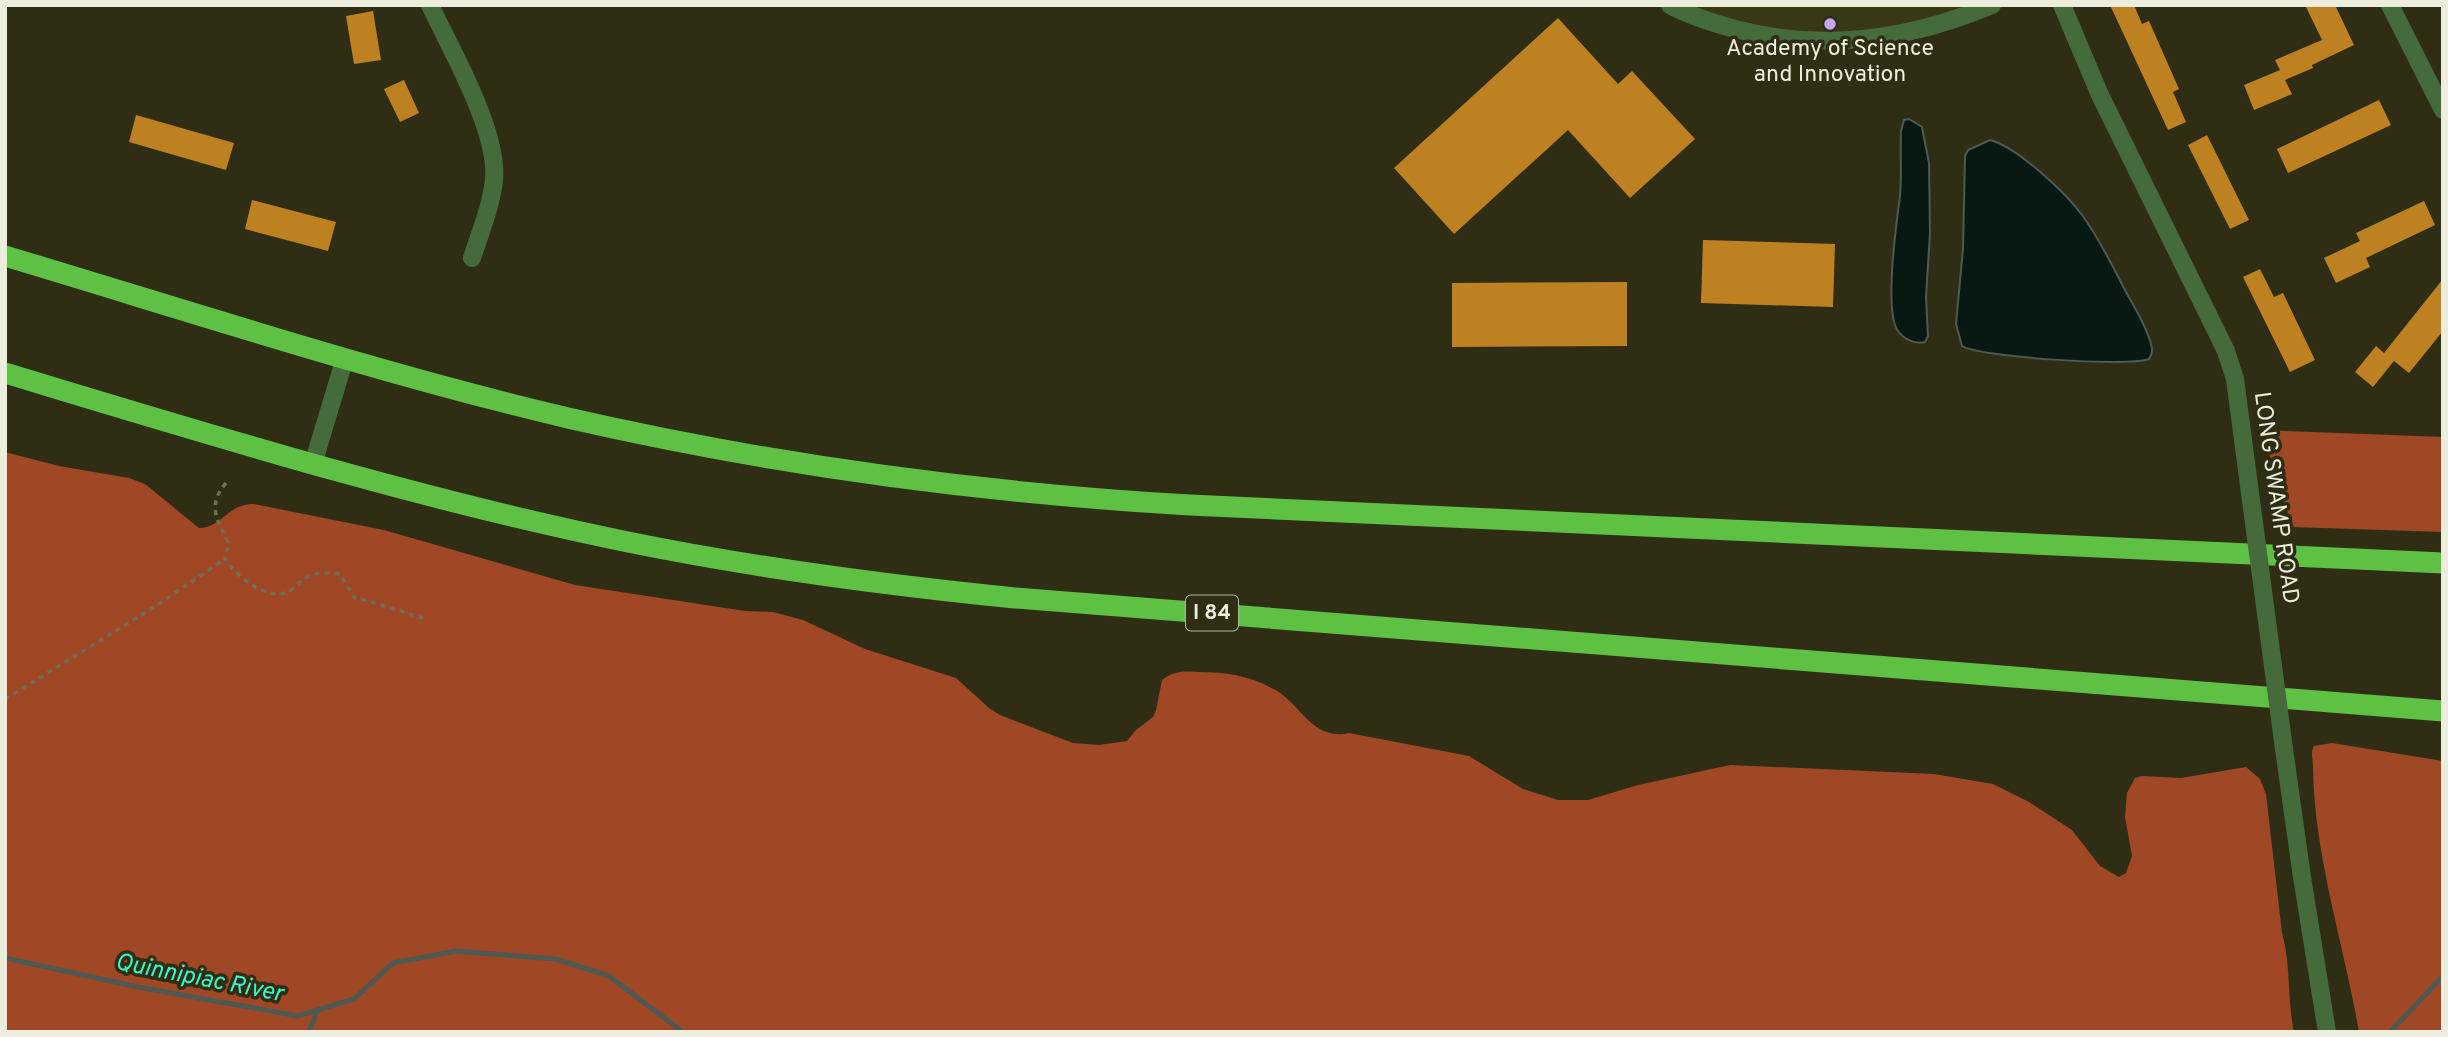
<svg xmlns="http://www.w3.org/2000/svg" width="2448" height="1037" viewBox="0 0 2448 1037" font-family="Overpass,sans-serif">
<rect width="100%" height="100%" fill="#2f2e15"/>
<polygon fill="#383716" points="1670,5 1992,5 1824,42"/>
<g fill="#a04726">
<polygon points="2262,430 2443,437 2443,532 2292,527"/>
<path d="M5,452L59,466L129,478L145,484L199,528C224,527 226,504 254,504L384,530L575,585L745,611L773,612L803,620L865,649L956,678L989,708L1000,715L1073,743L1099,745L1127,741L1136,730L1153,717L1156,710L1162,680C1173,671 1185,671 1198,672C1227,672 1252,676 1277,691C1302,706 1313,741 1349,733L1469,756L1523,789L1558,800H1588L1638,785L1730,765L1934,774L1993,784L2029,802L2072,830L2100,866L2119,877L2126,873L2132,856L2125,817L2127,793L2135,778L2142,776L2181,778L2246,767L2260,779L2266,794L2282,933C2291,964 2287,999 2294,1032H5Z"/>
<path d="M2332,743L2443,761V1032H2359C2344,944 2314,856 2313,766C2313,758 2310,753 2314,746Z"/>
</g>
<g fill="#081914" stroke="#4d5951" stroke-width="2">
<path d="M1909,119L1922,127L1929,163L1930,233L1926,297L1928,336L1925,342C1913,345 1899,337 1895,325C1886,299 1896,226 1900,196C1902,175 1900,152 1901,131L1904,120Z"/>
<path d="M1990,140C2017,147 2065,192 2082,215C2099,238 2112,265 2125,290C2134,307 2146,325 2151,344C2153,351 2152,354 2149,359C2130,367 1978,357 1962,346L1956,324L1963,249L1965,156L1968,150Z"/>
</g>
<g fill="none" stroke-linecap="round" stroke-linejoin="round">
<g stroke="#4d5951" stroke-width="5">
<polyline points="5,958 138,987 298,1016 354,999 393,963 456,951 556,959 609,976 683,1032"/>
<polyline points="309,1032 318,1009"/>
<polyline points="2390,1032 2443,976"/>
</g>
</g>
<g fill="#bd8122">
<polygon points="2110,5 2134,5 2142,24 2149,21 2179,89 2173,92 2186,122 2168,130"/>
<polygon points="2305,5 2335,5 2354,45 2312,65 2313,68 2285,80 2292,94 2254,110 2244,85 2280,70 2275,60 2322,40"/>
<polygon points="373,11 381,60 354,64 346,16"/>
<polygon points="1558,18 1618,84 1632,71 1695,139 1630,198 1568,130 1454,234 1394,168"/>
<polygon points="404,80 419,113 400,122 384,89"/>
<polygon points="2379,100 2391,125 2288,173 2277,149"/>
<polygon points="136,115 234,143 226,170 129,142"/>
<polygon points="2207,135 2249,220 2230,229 2188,145"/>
<polygon points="252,200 336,222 328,251 245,229"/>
<polygon points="2424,201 2435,225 2366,258 2370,267 2336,283 2324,258 2360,241 2356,233"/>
<polygon points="1703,240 1835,244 1833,307 1701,303"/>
<polygon points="2260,269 2274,297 2283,293 2315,360 2290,372 2243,277"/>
<polygon points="2443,279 2443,331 2409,373 2394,361 2373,387 2355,372 2376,346 2384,353"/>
<polygon points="1627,282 1627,346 1452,347 1452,283"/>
</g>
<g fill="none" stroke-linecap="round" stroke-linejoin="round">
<g stroke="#6f6e59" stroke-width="3.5" stroke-dasharray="5 5" stroke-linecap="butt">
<path d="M226,483C206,506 218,521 229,544L225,559C235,575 265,599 285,593C290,591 295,587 299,583C313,572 323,571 340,574L354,597L423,618"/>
<polyline points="5,699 148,611 225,559"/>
</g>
<g stroke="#456b3c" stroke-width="18">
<path d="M430,5C451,50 499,132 494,180C491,207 480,233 472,258"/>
<path d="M1670,5C1690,16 1713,23 1735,29C1823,52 1909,40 1992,5"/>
<polyline points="2062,5 2100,95 2226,351 2235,379 2252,508"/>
<polyline points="2390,5 2443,110"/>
<polyline points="313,464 345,358"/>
<polyline points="2284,749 2302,877 2327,1032"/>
</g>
<g stroke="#5ec144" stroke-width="21">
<path d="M5,256C192,312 378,373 568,418C773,465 981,493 1190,505L2443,563"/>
<path d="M5,373C211,435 417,499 628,542C756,568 885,585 1015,598L2443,711"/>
</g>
<polyline stroke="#456b3c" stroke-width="18" points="2252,508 2284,749"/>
</g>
<circle fill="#c2a8f2" stroke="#2f2e15" stroke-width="2.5" cx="1830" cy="24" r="7"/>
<g text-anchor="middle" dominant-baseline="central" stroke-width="7" stroke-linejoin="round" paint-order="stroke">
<rect fill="#2f2e15" stroke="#b4b4a2" stroke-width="2" x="1186" y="595.5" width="52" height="35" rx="5"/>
<g font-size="21" font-weight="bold" fill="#ededde">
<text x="1212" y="613">I 84</text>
</g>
<g font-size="23" fill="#ededde" stroke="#2f2e15">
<text x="1830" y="49">Academy of Science<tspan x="1830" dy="26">and Innovation</tspan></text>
</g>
<g font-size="23" fill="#ededde" stroke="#2f2e15">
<text transform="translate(2275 498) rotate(82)">LONG SWAMP ROAD</text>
</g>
<g font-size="24" font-style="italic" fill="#39f7cc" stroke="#2f2e15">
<text transform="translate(199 979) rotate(11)">Quinnipiac River</text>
</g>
</g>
<rect width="2448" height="1037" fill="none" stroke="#ededde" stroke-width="14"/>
</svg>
